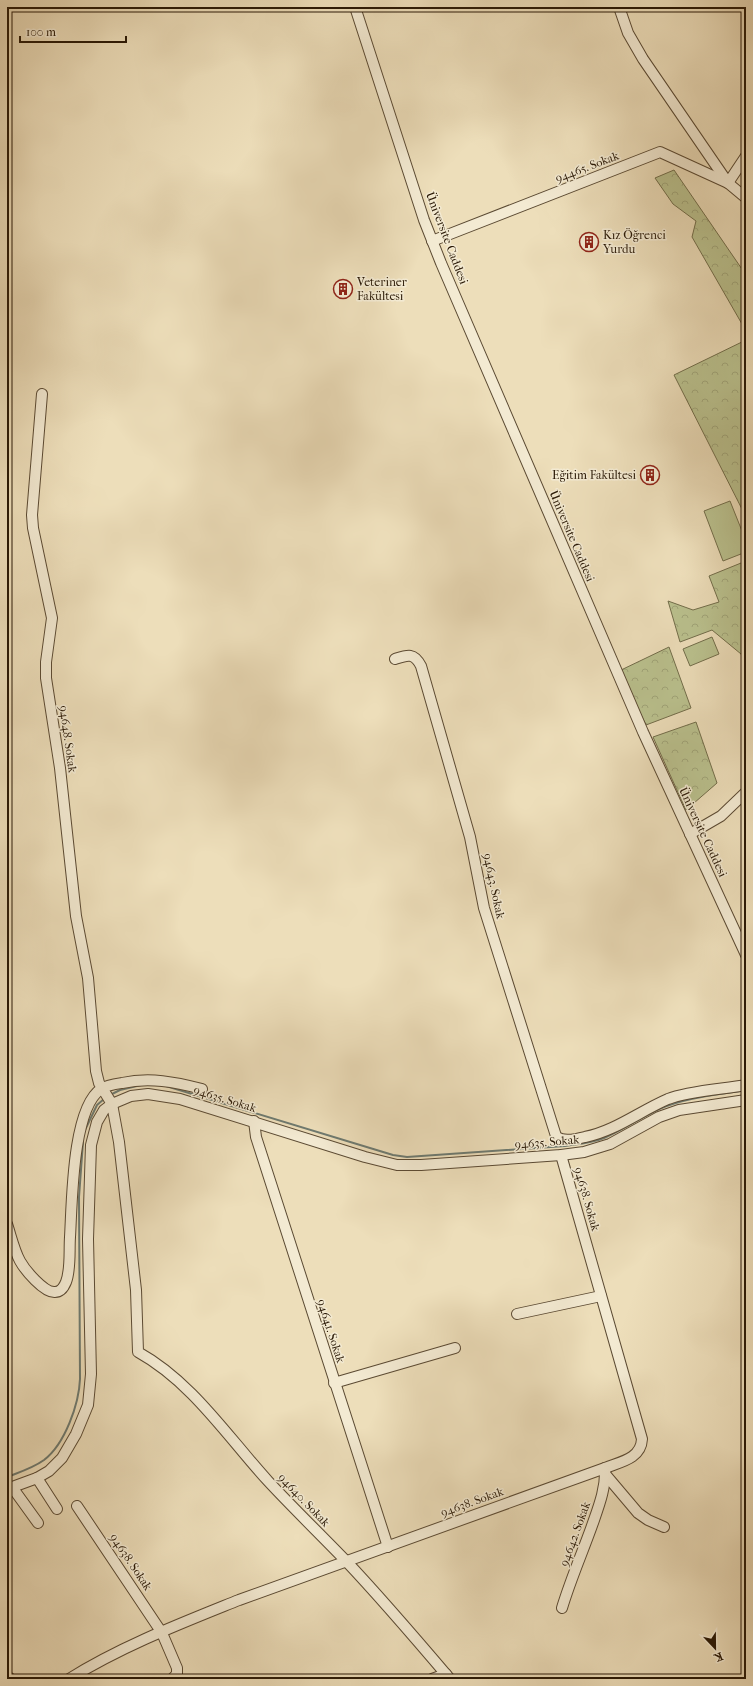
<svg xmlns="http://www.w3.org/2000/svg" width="753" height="1686" viewBox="0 0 753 1686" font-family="'IM FELL French Canon',serif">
<defs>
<pattern id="forest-crowns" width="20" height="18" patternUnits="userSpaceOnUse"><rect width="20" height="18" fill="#bac18e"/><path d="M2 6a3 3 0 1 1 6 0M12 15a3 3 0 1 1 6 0" fill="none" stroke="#a0a579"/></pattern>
</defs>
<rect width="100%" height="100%" fill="#eddeba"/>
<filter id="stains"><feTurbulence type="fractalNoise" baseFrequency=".005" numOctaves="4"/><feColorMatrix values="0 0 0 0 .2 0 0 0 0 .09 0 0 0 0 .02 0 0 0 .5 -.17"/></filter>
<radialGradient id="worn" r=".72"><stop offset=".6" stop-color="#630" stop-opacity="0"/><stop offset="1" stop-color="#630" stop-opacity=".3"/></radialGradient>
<g fill="#bac18e" stroke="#726d4a">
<polygon points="730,501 746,541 746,552 723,561 704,511"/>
<polygon points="712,637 719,654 690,666 683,649"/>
</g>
<g fill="url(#forest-crowns)" stroke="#726d4a">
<polygon points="674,170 746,275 746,331 692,237 696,221 673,204 655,178"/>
<polygon points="746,340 746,517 674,375"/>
<polygon points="746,561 746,663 741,654 712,630 680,642 668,601 693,610 719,602 709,576"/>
<polygon points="669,647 691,708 646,725 619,671"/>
<polygon points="696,722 717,783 686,810 653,737"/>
</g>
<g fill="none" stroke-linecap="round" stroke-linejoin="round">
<g stroke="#6e7a70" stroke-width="2">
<path d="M166,1086L393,1155L407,1157L565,1146C578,1144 591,1143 604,1138C623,1130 640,1118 659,1109C686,1097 717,1095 746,1090"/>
<polyline points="110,1095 120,1090 141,1085"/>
<polyline points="85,1130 97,1105 104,1099"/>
<path d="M7,1477C20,1472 33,1468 44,1460C65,1444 79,1404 80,1379L79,1197L83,1142"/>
</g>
<g stroke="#5b4a33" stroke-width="12">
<g id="minor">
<polyline points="355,7 424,220 441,263 643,732 746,955"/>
<polyline points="619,7 628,33 643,59 728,183 746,156"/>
<polyline points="432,241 660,152 728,183 746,198"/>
<path d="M42,394L32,515L33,528L52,618L46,662V678L60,768L76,916L88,978L96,1071L99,1083L112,1104L119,1142L136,1290L138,1352C192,1382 227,1436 268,1481C293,1508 320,1534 346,1561C382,1599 416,1639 450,1679"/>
<path d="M395,659C407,655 414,652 421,666L470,837L484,908L556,1136C562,1142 577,1139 585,1137C615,1131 640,1111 668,1099C688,1091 724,1089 746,1085"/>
<polyline points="690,834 721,816 746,792"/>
<polyline points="254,1121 256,1137 388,1547"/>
<path d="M7,1224C11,1236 14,1250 20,1261C25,1270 44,1293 55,1292C61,1292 64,1287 66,1282C71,1269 69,1251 70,1237C72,1204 72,1108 101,1089C107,1085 115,1084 122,1083C150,1077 175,1082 202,1089"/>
<polyline points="517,1314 601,1296"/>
<polyline points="334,1383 455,1348"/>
<polyline points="605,1474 638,1513 648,1520 664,1527"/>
<polyline points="37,1478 57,1509"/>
<polyline points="12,1487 38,1523"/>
<polyline points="7,1489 37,1478 49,1471 62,1458 76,1434 88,1405 91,1374 88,1239 91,1145 97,1122 104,1110 112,1104 131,1096 148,1094 180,1099 365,1157 397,1165 421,1165 561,1155 584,1152 610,1144 659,1117 679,1110 746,1100"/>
<polyline points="77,1506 162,1633 177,1668 177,1674 172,1679"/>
<path d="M562,1608C571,1578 584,1549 594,1520C600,1503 606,1486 605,1468"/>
<polyline points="7,1676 11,1679"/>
<path d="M69,1679C122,1646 182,1623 239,1600L605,1468C620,1462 641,1459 642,1439L561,1155"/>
<polyline points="432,1679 446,1674"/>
</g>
</g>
<use href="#minor" stroke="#f3ead2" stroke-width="10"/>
</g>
<defs>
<g id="building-ring" transform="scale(1)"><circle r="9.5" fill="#f3ead2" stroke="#8f2418" stroke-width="1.5"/><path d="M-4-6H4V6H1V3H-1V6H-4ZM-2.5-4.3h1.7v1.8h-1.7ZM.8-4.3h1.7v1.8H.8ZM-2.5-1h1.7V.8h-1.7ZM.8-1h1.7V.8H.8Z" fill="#8f2418"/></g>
</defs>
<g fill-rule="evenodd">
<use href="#building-ring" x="589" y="242"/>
<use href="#building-ring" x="343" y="289"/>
<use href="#building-ring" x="650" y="475"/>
</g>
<g text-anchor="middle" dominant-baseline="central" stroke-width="3" stroke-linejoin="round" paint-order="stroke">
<g font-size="12" fill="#2a1906" stroke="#f3ead2">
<text transform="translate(587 167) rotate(-21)">94465. Sokak</text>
<text transform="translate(447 238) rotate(69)">Üniversite Caddesi</text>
<text transform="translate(572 536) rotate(67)">Üniversite Caddesi</text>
<text transform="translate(68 739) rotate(82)">94648. Sokak</text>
<text transform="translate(703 832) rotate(65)">Üniversite Caddesi</text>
<text transform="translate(494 886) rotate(78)">94643. Sokak</text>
<text transform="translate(225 1099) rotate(17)">94635. Sokak</text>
<text transform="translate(547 1142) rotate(-5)">94635. Sokak</text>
<text transform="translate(587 1199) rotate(74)">94638. Sokak</text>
<text transform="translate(331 1331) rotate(72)">94641. Sokak</text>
<text transform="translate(304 1500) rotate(46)">94640. Sokak</text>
<text transform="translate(472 1502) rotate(-20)">94638. Sokak</text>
<text transform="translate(575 1534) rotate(-70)">94642. Sokak</text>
<text transform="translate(131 1562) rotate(56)">94638. Sokak</text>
</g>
<g font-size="12" fill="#2a1906" stroke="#f3ead2" text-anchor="start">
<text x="603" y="235">Kız Öğrenci<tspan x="603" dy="14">Yurdu</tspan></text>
<text x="357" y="282">Veteriner<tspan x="357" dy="14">Fakültesi</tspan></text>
<text x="636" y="475" text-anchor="end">Eğitim Fakültesi</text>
</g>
</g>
<rect width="753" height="1686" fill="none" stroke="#eddeba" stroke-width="24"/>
<rect x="8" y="8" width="737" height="1670" fill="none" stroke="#2a1906" stroke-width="2"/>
<rect x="12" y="12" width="729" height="1662" fill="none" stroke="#2a1906"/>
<g transform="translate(715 1648) rotate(158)" stroke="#f3ead2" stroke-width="3" paint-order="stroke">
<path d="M0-3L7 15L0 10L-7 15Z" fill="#2a1906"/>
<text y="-6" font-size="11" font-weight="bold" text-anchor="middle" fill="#2a1906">K</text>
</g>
<path d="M20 36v6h106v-6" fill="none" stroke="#2a1906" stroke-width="2"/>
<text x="26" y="36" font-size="12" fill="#2a1906" stroke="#f3ead2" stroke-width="3" paint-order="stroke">100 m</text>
<rect width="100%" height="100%" filter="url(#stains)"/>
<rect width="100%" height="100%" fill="url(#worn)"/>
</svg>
